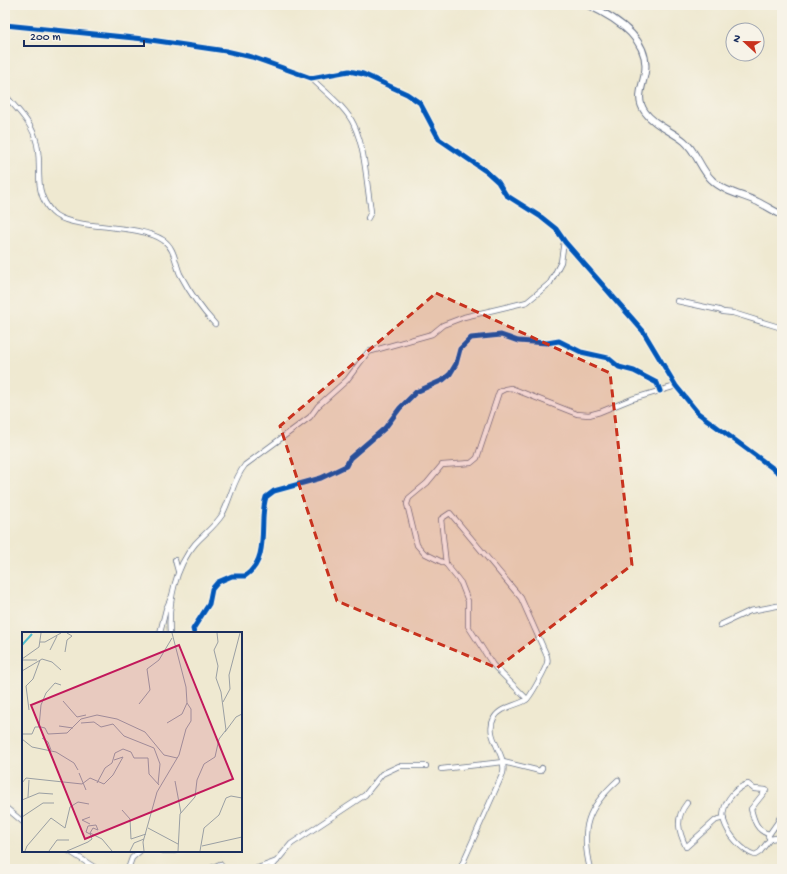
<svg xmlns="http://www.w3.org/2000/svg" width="787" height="874" viewBox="0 0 787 874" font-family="'Gochi Hand',sans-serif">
<rect width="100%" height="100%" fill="#f7f3e8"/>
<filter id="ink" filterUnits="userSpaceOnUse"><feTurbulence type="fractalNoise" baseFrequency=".025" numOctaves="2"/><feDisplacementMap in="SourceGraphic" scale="8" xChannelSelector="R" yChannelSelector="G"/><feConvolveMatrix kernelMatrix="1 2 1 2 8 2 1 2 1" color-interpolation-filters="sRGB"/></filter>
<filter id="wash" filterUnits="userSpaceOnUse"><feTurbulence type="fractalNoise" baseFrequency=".012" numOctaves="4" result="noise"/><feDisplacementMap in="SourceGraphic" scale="16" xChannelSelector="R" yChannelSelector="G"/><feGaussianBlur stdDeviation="0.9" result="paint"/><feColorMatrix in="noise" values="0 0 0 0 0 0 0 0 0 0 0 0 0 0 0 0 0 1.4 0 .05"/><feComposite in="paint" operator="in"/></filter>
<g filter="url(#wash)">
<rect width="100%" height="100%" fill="#efe9d1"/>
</g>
<g filter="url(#ink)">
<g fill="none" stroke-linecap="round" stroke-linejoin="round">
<g stroke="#657086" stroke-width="6">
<g id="minor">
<polyline points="5,25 144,39 226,51 252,57 311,78 349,71 363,74 407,94 420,103 439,139 487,172 498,182 506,195 541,217 556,229 565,242 643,331 676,386 698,413 782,475"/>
<path d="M311,78C325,92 346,107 354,125C365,149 366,178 370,204L371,212L368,218"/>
<path d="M5,95C15,107 30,121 35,137C45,163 30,188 52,212C69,231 135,222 163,240C175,248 175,263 180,274C190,293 201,309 215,324"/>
<polyline points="677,301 719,310 723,312 733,313 782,328"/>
<polyline points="175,560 178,571"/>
<path d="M446,564L441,519L450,513L521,598L546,654C547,656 548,660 547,663C546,668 530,698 526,700C516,706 500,707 494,718C484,737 507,753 503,773L460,869"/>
<polyline points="720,625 750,611 782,605"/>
<polyline points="160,633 166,609 172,596"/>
<path d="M170,633C168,603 175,567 195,544C204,534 215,526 222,515C231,498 233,480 245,465L310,417L318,406L347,380L368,352L432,334L443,325L464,317L527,302L550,283L561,262L564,241"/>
<path d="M194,633L193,629L209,604L212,589L218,582L232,576H245C271,559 258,521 266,497L274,491L321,478L346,466L350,458L385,428L400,408L416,392L443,380L450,374L456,364L460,349L471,338L501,335L518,341L547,343L559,341L581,352L608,358L619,367L634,371L657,383L660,391"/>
<polyline points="527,699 493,665 468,626 468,601 461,583 446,564 424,553 417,545 407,504 409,498 427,483 442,465 471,463 477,458 499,392 505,389 511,388 577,414 589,415 600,412 632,399 676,386"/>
<polyline points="441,769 503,762 540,771 542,768"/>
<path d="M687,803C675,818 678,830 686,847L716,820L724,818"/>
<polyline points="5,807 23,822"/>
<polyline points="782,816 768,836 770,839 782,837"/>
<polyline points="779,819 779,828 782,835"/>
<path d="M769,834C757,831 754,821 751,809L766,790L754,789L748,784C734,788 720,806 724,821C728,834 742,851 755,855L760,852L770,839"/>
<polyline points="69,851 97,869"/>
<polyline points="163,851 174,851"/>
<polyline points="128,869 132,858 140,851"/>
<polyline points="204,869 206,869"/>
<polyline points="209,869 220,864 224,869"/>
<polyline points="245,869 255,869 277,861"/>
<polyline points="270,869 291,844 365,795 382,774 399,766 426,766"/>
<path d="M590,869C580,828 587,808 618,780"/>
</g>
</g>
<g stroke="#657086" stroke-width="8">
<path id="secondary" d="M588,5C614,17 650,39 645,72C643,86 635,98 645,112C654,125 672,131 684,141C697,152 700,169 712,180C724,192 743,195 758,202C766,206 774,211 782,215"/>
</g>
<use href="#minor" stroke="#fff" stroke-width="4.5"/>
<use href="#secondary" stroke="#fff" stroke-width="6"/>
<g stroke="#f7f3e8" stroke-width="8">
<g id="cycleway">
<polyline points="5,25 144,39 226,51 252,57 311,78 349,71 363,74 407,94 420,103 439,139 487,172 498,182 506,195 541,217 556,229 565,242 643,331 676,386 698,413 782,475"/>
<path d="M194,633L193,629L209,604L212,589L218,582L232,576H245C271,559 258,521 266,497L274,491L321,478L346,466L350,458L385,428L400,408L416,392L443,380L450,374L456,364L460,349L471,338L501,335L518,341L547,343L559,341L581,352L608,358L619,367L634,371L657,383L660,391"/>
</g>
</g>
<use href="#cycleway" stroke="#0057b8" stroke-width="5"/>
</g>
</g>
<path fill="#c8321e" fill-opacity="0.2" stroke="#c8321e" stroke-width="3" stroke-dasharray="8 5" stroke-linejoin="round" d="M436,293L610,373L632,565L497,668L337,601L280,426Z"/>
<g transform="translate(22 632)">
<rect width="220" height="220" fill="#efe9d1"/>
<path fill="none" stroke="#51bcce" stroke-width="2" d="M0,13L10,2"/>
<path fill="none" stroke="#9a9fa3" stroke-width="1" d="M18,10H23L39,1M28,18L35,4M43,20L45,8L50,4L45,1M0,27L17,15L19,1M0,28H15M0,39L20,27L30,30L39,38M41,69L55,85L64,83M201,70L208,57L207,43L218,1M117,72L128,58L125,37L137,28L150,6M7,78L4,54L11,47L18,28M59,91L72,90L79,95L91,92L102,104L132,116L138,132L136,152M145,91L160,82L165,71M37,94L51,96M17,95L19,73L24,61L33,51L39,53M203,100L214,85L220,82M0,102H10L13,95H19L23,96L26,102L45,101L59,87L75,83L95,87L123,100L142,123L155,126M20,106L26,110L29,118M0,107L10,115L34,120L52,131L56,138M57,141L64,158M153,149L159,181M0,151L4,146L60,152L68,146L82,152L91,143L101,125L92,128M75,151L83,136L90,131L93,121L101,117L109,120L112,126H126L127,142L137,153M6,165L7,148M0,168L17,161L31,162M100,178L108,187L109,207L124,202M0,185L21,171H32M68,192L60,188L68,185M126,196L156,212M68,202L64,200L66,194L74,193L76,198L71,196L68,201M180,214L220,205M3,219L5,214L29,186L43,196L48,175L56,170L67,172M27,219L35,208H47M45,219L66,210L70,207L68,201L80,207L90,219M108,219L112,211L122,207M122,219L121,210L135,160L157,123L164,97L169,89V77L165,71L164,55L150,1M156,219L158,182L173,165L175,148L182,132L193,125L197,107L204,98L199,60L194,46L196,34L192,18L196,10L195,1M178,219L182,196L197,183L204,166L209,164L220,166"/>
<path fill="#c2185b" fill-opacity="0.15" stroke="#c2185b" stroke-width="2" d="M157,13L211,147L63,207L9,73Z"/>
<rect width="220" height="220" fill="none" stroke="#1b2f5e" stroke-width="2"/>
</g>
<rect width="787" height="874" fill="none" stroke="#f7f3e8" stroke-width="20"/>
<g transform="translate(745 42) rotate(292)"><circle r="19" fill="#f7f3e8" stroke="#9fa5b1"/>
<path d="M0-3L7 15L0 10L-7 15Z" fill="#c8321e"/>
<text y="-6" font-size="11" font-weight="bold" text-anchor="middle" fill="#1b2f5e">N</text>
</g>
<path d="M24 40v6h120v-6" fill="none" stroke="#1b2f5e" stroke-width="2"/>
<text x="30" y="40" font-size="12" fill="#1b2f5e" stroke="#f7f3e8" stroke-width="3" paint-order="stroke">200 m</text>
</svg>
